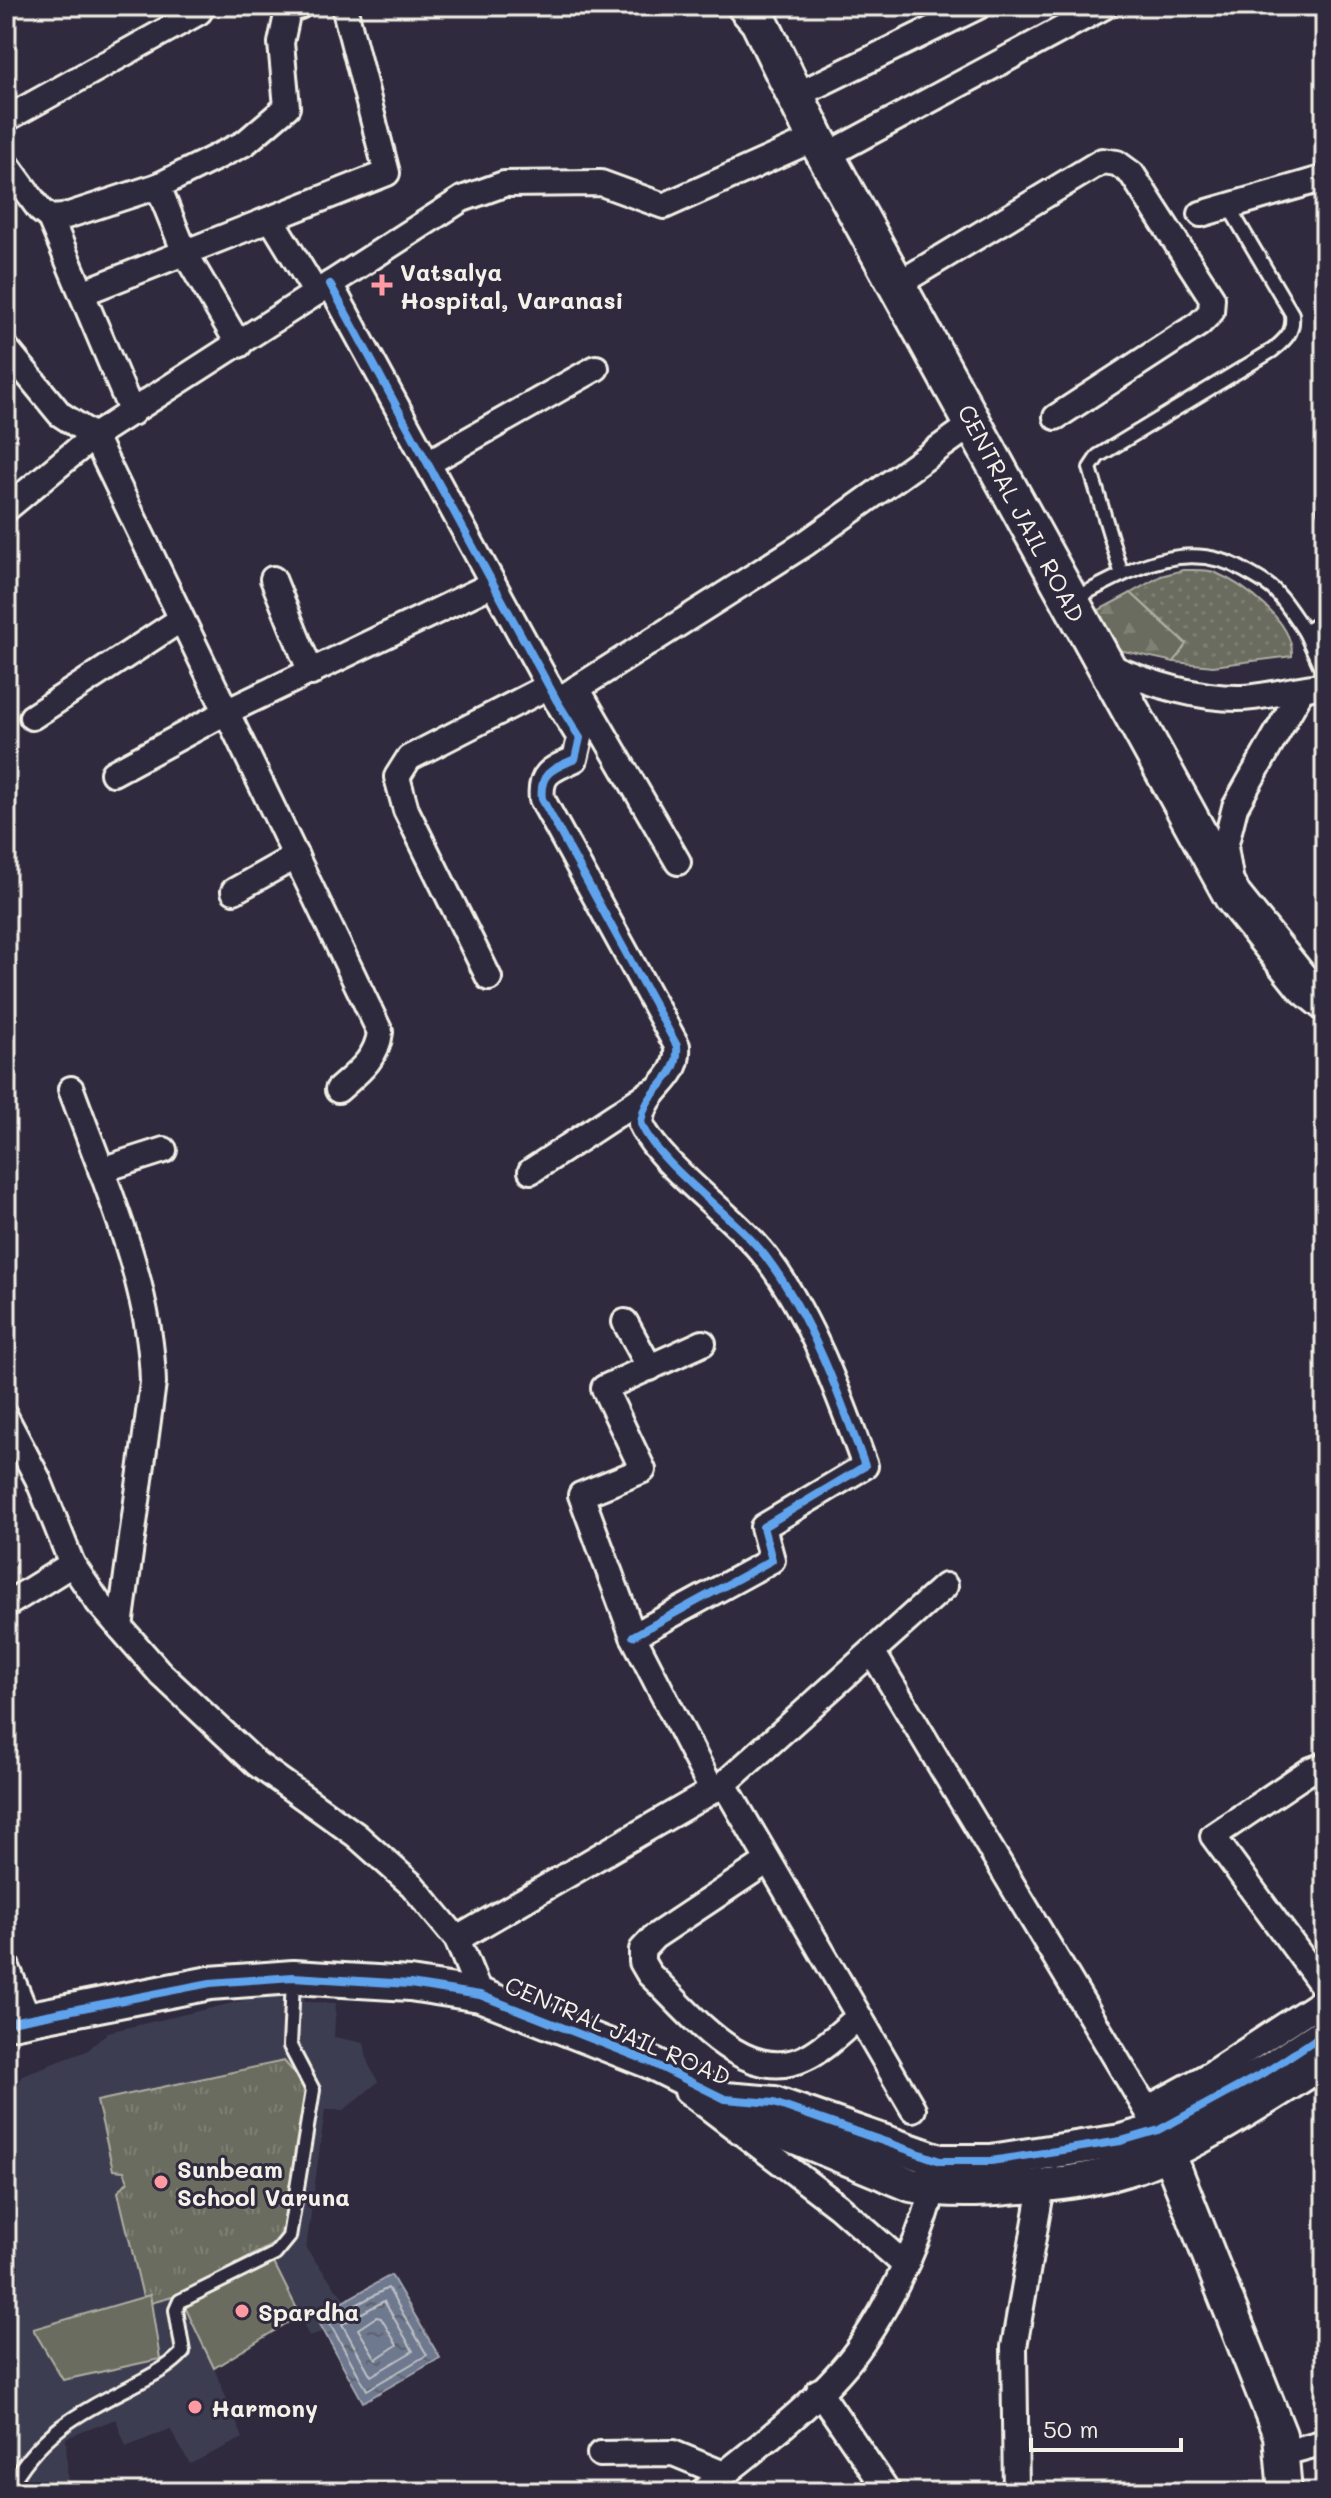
<svg xmlns="http://www.w3.org/2000/svg" width="1331" height="2498" viewBox="0 0 1331 2498" font-family="Mali,sans-serif">
<defs>
<pattern id="grass-dots" width="8" height="8" patternUnits="userSpaceOnUse" patternTransform="scale(2)"><rect width="8" height="8" fill="#6a6c5e"/><path d="M2 2h.1M6 6h.1" fill="none" stroke="#808175" stroke-width="1.8" stroke-linecap="round"/></pattern>
<pattern id="forest-firs" width="22" height="20" patternUnits="userSpaceOnUse" patternTransform="scale(2)"><rect width="22" height="20" fill="#6a6c5e"/><path d="M5 1l3.5 6h-7zM16 11l3.5 6h-7z" fill="#808175"/></pattern>
<pattern id="park-tufts" width="24" height="20" patternUnits="userSpaceOnUse" patternTransform="scale(2)"><rect width="24" height="20" fill="#6a6c5e"/><path d="M3 7l-1-3M5 7V3M7 7l1-3M15 17l-1-3M17 17v-4M19 17l1-3" fill="none" stroke="#808175"/></pattern>
<pattern id="water-ripples" width="26" height="14" patternUnits="userSpaceOnUse" patternTransform="scale(2)"><rect width="26" height="14" fill="#6e788e"/><path d="M2 4q2-2 4 0t4 0M15 11q2-2 4 0t4 0" fill="none" stroke="#5d626e"/></pattern>
</defs>
<rect width="100%" height="100%" fill="#2f2a3d"/>
<filter id="ink" filterUnits="userSpaceOnUse"><feTurbulence type="fractalNoise" baseFrequency=".0125" numOctaves="2"/><feDisplacementMap in="SourceGraphic" scale="16" xChannelSelector="R" yChannelSelector="G"/><feConvolveMatrix kernelMatrix="1 2 1 2 8 2 1 2 1" color-interpolation-filters="sRGB"/></filter>
<g filter="url(#ink)">
<polygon fill="#3e3c51" points="302,1987 305,2002 336,2003 334,2037 364,2043 368,2063 378,2082 344,2110 325,2110 306,2249 345,2300 391,2275 440,2358 363,2402 324,2331 309,2336 299,2315 214,2368 243,2438 190,2464 170,2429 126,2447 116,2419 66,2438 68,2492 6,2492 6,2116 22,2075 87,2051 108,2032"/>
<path fill="url(#grass-dots)" stroke="#afaea3" stroke-width="2" d="M1183,570C1193,570 1206,569 1214,572C1244,585 1294,621 1292,656L1213,666L1174,662L1186,643L1131,593L1161,576Z"/>
<polygon fill="url(#forest-firs)" stroke="#afaea3" stroke-width="2" points="1131,593 1186,644 1174,662 1114,649 1099,610"/>
<polygon fill="url(#park-tufts)" stroke="#afaea3" stroke-width="2" points="284,2061 310,2091 281,2240 176,2296 151,2303 150,2295 143,2297 118,2192 128,2181 124,2171 113,2170 97,2101"/>
<g fill="#6a6c5e" stroke="#afaea3" stroke-width="2">
<polygon points="271,2257 300,2315 214,2368 185,2307"/>
<polygon points="150,2295 160,2359 63,2380 33,2329"/>
</g>
<polygon fill="url(#water-ripples)" stroke="#a4a8b2" stroke-width="2" points="391,2275 440,2358 363,2402 316,2317"/>
<g fill="none" stroke-linecap="round" stroke-linejoin="round">
<g stroke="#bec1c4" stroke-width="2">
<polygon points="388,2288 427,2355 367,2390 328,2320"/>
<polygon points="384,2301 413,2351 371,2376 342,2324"/>
<polygon points="376,2317 381,2318 397,2345 376,2359 358,2329"/>
</g>
<g stroke="#f4f1e8" stroke-width="18">
<g id="lane">
<polyline points="1325,495 1325,511"/>
<path d="M1122,575L1090,468L1098,456L1273,350C1286,339 1294,332 1292,314L1229,207"/>
<path d="M1072,600C1127,572 1185,535 1245,571C1255,577 1268,583 1276,592C1287,604 1296,619 1305,632L1325,619"/>
<polyline points="1305,632 1325,676"/>
<path d="M7,2492C37,2434 77,2414 132,2386C150,2376 169,2368 183,2352L176,2310L180,2301L275,2254L289,2237L313,2090L290,2046L293,1980"/>
</g>
</g>
<g stroke="#f4f1e8" stroke-width="30">
<g id="street">
<polyline points="795,96 979,6"/>
<polyline points="6,119 199,12 202,6"/>
<polyline points="826,156 1105,6"/>
<polyline points="6,163 40,210 50,218 63,217 158,186 245,143 287,107 281,43 288,10 300,6"/>
<polyline points="158,186 185,253 239,345"/>
<polyline points="1201,214 1325,178"/>
<polyline points="50,218 132,413"/>
<polyline points="271,219 316,293"/>
<path d="M330,284L557,701L580,738L575,759C552,769 539,773 542,799L677,1046C680,1083 644,1086 641,1124C661,1168 734,1215 766,1257C811,1316 840,1397 865,1466L763,1527L772,1560L633,1636"/>
<polyline points="898,284 1102,161 1117,163 1132,174 1212,298 1211,312 1199,324 1056,417"/>
<polyline points="82,293 387,173 344,6"/>
<path d="M6,348L60,414L94,436L380,1032C377,1059 357,1073 338,1090"/>
<polyline points="428,463 596,368"/>
<polyline points="6,509 94,436 462,199 504,184 601,183 664,206 816,138"/>
<polyline points="273,579 311,673"/>
<path d="M1104,664C1145,682 1192,698 1238,698C1267,698 1296,687 1325,686"/>
<polyline points="577,688 678,862"/>
<polyline points="557,701 806,543 974,423"/>
<polyline points="32,717 180,620"/>
<polyline points="113,773 226,712 493,584"/>
<polyline points="1230,877 1225,847 1235,807 1301,691"/>
<polyline points="234,891 296,856"/>
<polyline points="489,978 406,810 397,777 409,758 549,686"/>
<path d="M71,1089C105,1183 151,1282 153,1383L120,1627"/>
<polyline points="101,1170 164,1150"/>
<polyline points="531,1171 651,1092"/>
<polyline points="625,1322 650,1368"/>
<polyline points="703,1343 604,1388 643,1470 581,1495 633,1636 712,1790"/>
<polyline points="6,1418 38,1479 72,1564 98,1602 161,1674 257,1764 356,1835 412,1885 457,1939 480,1995"/>
<polyline points="6,1605 72,1564"/>
<polyline points="873,1653 1159,2130"/>
<polyline points="1325,1765 1311,1770 1213,1836 1325,1989"/>
<polyline points="724,1784 913,2109"/>
<path d="M768,1861L654,1937L642,1950V1962L649,1974C689,2011 744,2087 805,2058C825,2049 842,2030 859,2017"/>
<polyline points="457,1939 724,1784 945,1586"/>
<polyline points="6,1965 28,2019"/>
<polyline points="687,2091 838,2206 904,2264"/>
<polyline points="1147,2109 1209,2075 1325,1999"/>
<polyline points="819,2391 888,2492"/>
<polyline points="1284,2453 1325,2442"/>
<polyline points="600,2454 673,2453 724,2474"/>
<path d="M702,2492C753,2450 827,2397 863,2342C895,2295 925,2229 937,2174"/>
<polyline points="1016,2492 1014,2347 1042,2186"/>
</g>
</g>
<g stroke="#f4f1e8" stroke-width="38">
<g id="secondary">
<polyline points="6,2023 210,1983 293,1977 410,1984 480,1995 648,2061 725,2099 774,2103 940,2161 991,2161 1121,2141 1159,2130 1269,2070 1325,2033"/>
<path d="M726,2100L766,2125L911,2185C943,2192 975,2191 1008,2188C1048,2186 1089,2181 1128,2169C1189,2150 1270,2095 1325,2061"/>
<polyline points="1161,2134 1280,2435 1285,2492"/>
</g>
</g>
<g stroke="#f4f1e8" stroke-width="42">
<polyline id="primary" points="746,6 759,21 816,138 1233,897 1303,984 1325,1002"/>
</g>
<use href="#lane" stroke="#2f2a3d" stroke-width="12"/>
<use href="#street" stroke="#2f2a3d" stroke-width="24"/>
<use href="#secondary" stroke="#2f2a3d" stroke-width="32"/>
<use href="#primary" stroke="#2f2a3d" stroke-width="36"/>
<g stroke="#2f2a3d" stroke-width="13">
<g id="cycleway">
<path d="M330,284L557,701L580,738L575,759C552,769 539,773 542,799L677,1046C680,1083 644,1086 641,1124C661,1168 734,1215 766,1257C811,1316 840,1397 865,1466L763,1527L772,1560L633,1636"/>
<polyline points="6,2023 210,1983 293,1977 410,1984 480,1995 648,2061 725,2099 774,2103 940,2161 991,2161 1121,2141 1159,2130 1269,2070 1325,2033"/>
</g>
</g>
<use href="#cycleway" stroke="#60a3ed" stroke-width="8"/>
</g>
</g>
<g fill="#ff9aa2" stroke="#2f2a3d" stroke-width="3">
<path d="M378 273h8v8h8v8h-8v8h-8v-8h-8v-8h8z"/>
<circle cx="161" cy="2182" r="8"/>
<circle cx="242" cy="2311" r="8"/>
<circle cx="195" cy="2407" r="8"/>
</g>
<g text-anchor="middle" dominant-baseline="central" stroke-width="6" stroke-linejoin="round" paint-order="stroke">
<g font-size="24" font-weight="bold" fill="#f4f1e8" stroke="#2f2a3d" text-anchor="start">
<text x="400" y="271">Vatsalya<tspan x="400" dy="28">Hospital, Varanasi</tspan></text>
<text x="177" y="2168">Sunbeam<tspan x="177" dy="28">School Varuna</tspan></text>
<text x="258" y="2311">Spardha</text>
<text x="211" y="2407">Harmony</text>
</g>
<g font-size="24" fill="#f4f1e8" stroke="#2f2a3d">
<text transform="translate(1022 513) rotate(62)">CENTRAL JAIL ROAD</text>
<text transform="translate(618 2030) rotate(23)">CENTRAL JAIL ROAD</text>
</g>
</g>
<rect width="1331" height="2498" fill="none" stroke="#2f2a3d" stroke-width="32"/>
<rect x="16" y="16" width="1299" height="2466" fill="none" stroke="#f4f1e8" stroke-width="3" filter="url(#ink)"/>
<path d="M1031 2438v12h150v-12" fill="none" stroke="#f4f1e8" stroke-width="4"/>
<text x="1043" y="2438" font-size="24" fill="#f4f1e8" stroke="#2f2a3d" stroke-width="6" paint-order="stroke">50 m</text>
</svg>
